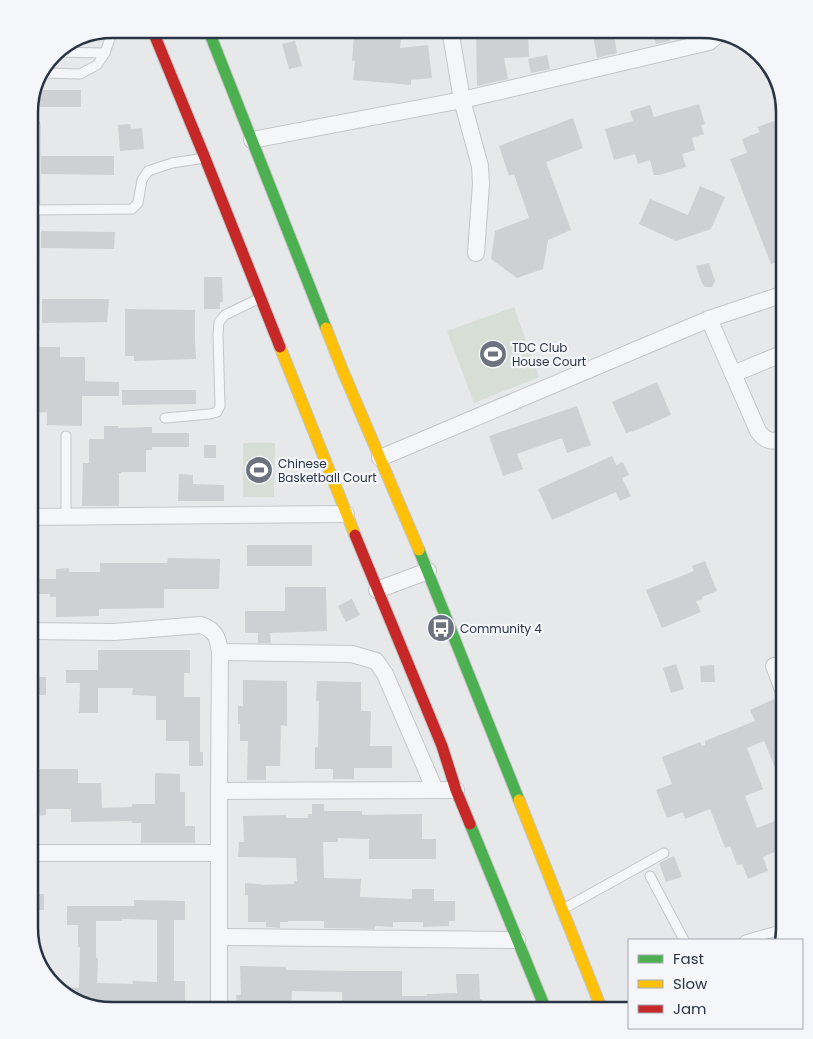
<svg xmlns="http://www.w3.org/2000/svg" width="813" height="1039" viewBox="0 0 813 1039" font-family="Poppins,sans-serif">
<rect width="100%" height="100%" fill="#e6e8ea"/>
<g fill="#d6ded6">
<polygon points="514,307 539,377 474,403 447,331"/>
<polygon points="243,443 275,443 274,497 243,497"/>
</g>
<g fill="#ced0d3" fill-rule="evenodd">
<polygon points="476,29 528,29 529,57 504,58 508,79 477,86"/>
<polygon points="592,29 613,29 617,53 597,58"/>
<polygon points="664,29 666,29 670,41 656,44 653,32"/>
<polygon points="354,34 401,37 400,48 428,45 432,78 411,80 411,85 353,80 355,61 352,61"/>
<polygon points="295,41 302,66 289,69 282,44"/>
<polygon points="547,55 550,69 531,73 528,59"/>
<polygon points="37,90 81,90 81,107 29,107"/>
<polygon points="699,104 705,124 701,126 704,134 692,138 695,150 682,154 686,167 659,175 654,175 650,160 638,164 635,154 614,160 605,129 633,121 630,111 650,105 654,117"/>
<polygon points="573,118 583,148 546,162 571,230 548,240 543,269 517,278 491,259 495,231 529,218 514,174 509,176 499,146"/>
<polygon points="774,121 784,150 784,259 771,264 730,159 747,153 742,139 760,132 757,127"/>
<polygon points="130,124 131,129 142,128 144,149 120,151 118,125"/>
<polygon points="41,156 114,156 114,175 41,174"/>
<polygon points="700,186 725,197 711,229 676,241 639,224 650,199 688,215"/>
<polygon points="41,231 115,232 114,249 41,248"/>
<polygon points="709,263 715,281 712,287 705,287 702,283 696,266"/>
<polygon points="204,277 222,277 223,302 220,302 220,309 204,309"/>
<polygon points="42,299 109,299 107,322 42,323"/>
<polygon points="125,309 195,310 195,340 196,359 134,361 134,356 125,356"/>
<polygon points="29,347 60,347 60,357 85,357 85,381 119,382 119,396 82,396 82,426 47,425 47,412 29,413"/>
<polygon points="657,382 671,415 632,432 632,431 626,433 612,402"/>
<polygon points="122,390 196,390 196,404 122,405"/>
<polygon points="577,406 591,445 567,453 562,438 517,454 523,469 503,476 489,436"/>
<polygon points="104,426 118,426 118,428 152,427 152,433 189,433 189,447 152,447 152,450 146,450 146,472 121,472 121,473 119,473 119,506 82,506 83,463 89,463 89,439 104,439"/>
<rect x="204" y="445" width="12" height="13"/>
<polygon points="612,456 616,465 623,462 629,475 622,478 631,496 620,501 616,492 552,520 538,489"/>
<polygon points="179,474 193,475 193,484 224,485 224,501 178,501"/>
<rect x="247" y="545" width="65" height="21"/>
<polygon points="168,558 220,559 219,589 164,589 164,608 99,609 99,616 56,617 56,597 50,597 50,594 36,594 36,579 56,579 56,569 69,568 69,572 100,572 100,563 167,563"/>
<polygon points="705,561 717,591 702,597 703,599 696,601 701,612 662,628 646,590 694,571 692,566"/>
<polygon points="285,587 326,587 327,631 270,633 271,643 258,643 258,633 245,633 245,611 285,611"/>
<polygon points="352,599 360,615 346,622 338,606"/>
<polygon points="98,650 190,650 190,673 184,673 184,697 200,697 200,752 203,752 203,766 189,766 189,741 166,741 166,720 156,720 156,696 132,695 133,688 98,688 98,713 79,713 80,683 66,683 66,670 98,670"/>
<polygon points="676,664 684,689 671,693 663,668"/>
<polygon points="714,665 715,682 701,682 700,666"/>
<rect x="29" y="677" width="17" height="18"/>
<polygon points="243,680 287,681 287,726 281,725 280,766 266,766 266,780 247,780 248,741 240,741 240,724 238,724 238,706 243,706"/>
<polygon points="317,681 361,682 361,711 371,711 370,746 392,746 392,768 354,768 354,779 333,779 333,769 315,769 315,747 318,747 319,701 316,701"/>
<polygon points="774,699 784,724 784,789 764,741 747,748 763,789 745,796 757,828 775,821 784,845 784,848 763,857 768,871 748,879 742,864 737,865 730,846 725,848 710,809 685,819 683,812 667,818 656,790 672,784 662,757 700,742 702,746 705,745 705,741 755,721 750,710"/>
<polygon points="29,769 78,769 78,783 101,783 102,808 132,807 132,804 155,804 155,773 180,774 180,792 185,792 185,826 195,826 195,843 141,843 141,823 132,823 132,821 71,822 71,809 46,809 46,815 29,816"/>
<polygon points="312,804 324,804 324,811 362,811 362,815 422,814 422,839 436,839 436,859 369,859 369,839 338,838 338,842 323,842 324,878 361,879 360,897 412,899 412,889 434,889 434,901 455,901 455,921 449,921 449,926 423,927 423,922 393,922 393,927 375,926 375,929 324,928 324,921 288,921 288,922 280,922 280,928 266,927 266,922 248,922 248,895 245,895 245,883 261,884 261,885 294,884 294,881 297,881 296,858 238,857 239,842 244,842 243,816 286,815 286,818 308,818 308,814 312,814"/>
<polygon points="674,856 682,877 666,882 659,863"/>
<rect x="29" y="894" width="15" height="16"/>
<path d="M134,900L185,901V920H174V981H185V1002L115,1001L114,1005L102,1004V1001L70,999L68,998L69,987L79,988L80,947H78V925H67V906H134ZM122,919L157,920V982L133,981V984L97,983L98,958H96V921H122Z"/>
<polygon points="240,966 286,967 286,970 358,971 402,971 402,996 427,996 427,994 457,993 456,974 479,974 480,999 482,999 482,1010 343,1010 342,992 292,991 291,1010 237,1010 236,995 241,995"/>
</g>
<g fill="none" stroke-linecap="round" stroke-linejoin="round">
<g stroke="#c4c6c8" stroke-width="11">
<g id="lane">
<polyline points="56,52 105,53"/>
<polyline points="45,73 80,74 97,65 105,53 113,29"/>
<polyline points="35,210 132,209 138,203 142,180 148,171 172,163 205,158"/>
<polyline points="29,336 34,329 35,125"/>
<polyline points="165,418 210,414 217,412 220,406 218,334 219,322 225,315 260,298"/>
<polyline points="66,517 66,436"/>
<polyline points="650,876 684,940"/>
<polyline points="563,909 664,853"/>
<polyline points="745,940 784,929"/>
</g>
</g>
<g stroke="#c4c6c8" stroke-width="18">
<g id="street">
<polyline points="450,29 462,100 480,166 481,184 476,253"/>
<polyline points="252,140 462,100 709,42 720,33"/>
<path d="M709,319L758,431C766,442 772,442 784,439"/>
<polyline points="733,374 784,353"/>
<polyline points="380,458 709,319 784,294"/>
<polyline points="29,517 346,514"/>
<polyline points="377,590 428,571"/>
<path d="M29,631L114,632L201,625C215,630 218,637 220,652L219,791L456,790"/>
<polyline points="220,652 352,654 376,661 385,674 435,790"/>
<polyline points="774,666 784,692"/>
<polyline points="29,853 219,853"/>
<polyline points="219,937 517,940"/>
<polyline points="219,1010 219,791"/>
</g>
</g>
<g stroke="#c4c6c8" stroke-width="13">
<g id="fast">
<polyline points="208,29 326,328"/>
<polyline points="419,550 519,800"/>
<polyline points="470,824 546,1010"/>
</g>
</g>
<g stroke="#c4c6c8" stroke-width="13">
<g id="slow">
<polyline points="326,328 342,369 419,550"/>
<polyline points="280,347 355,535"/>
<polyline points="519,800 602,1010"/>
</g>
</g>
<g stroke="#c4c6c8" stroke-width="13">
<g id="jam">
<polyline points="152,29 205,158 280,347"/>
<polyline points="355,535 442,746 456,790 470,824"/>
</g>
</g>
<use href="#lane" stroke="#f5f6f7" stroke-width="9"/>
<use href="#street" stroke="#f5f6f7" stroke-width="16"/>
<use href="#fast" stroke="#4caf50" stroke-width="11"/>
<use href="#slow" stroke="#ffc107" stroke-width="11"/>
<use href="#jam" stroke="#c62828" stroke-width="11"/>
</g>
<defs>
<g id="stadium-disc" transform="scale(1.4375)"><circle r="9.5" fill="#6c737f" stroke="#f4f6f9"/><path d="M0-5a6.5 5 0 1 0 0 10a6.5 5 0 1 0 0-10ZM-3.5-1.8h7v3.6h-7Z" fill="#fff"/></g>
<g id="bus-disc" transform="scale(1.4375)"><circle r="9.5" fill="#6c737f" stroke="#f4f6f9"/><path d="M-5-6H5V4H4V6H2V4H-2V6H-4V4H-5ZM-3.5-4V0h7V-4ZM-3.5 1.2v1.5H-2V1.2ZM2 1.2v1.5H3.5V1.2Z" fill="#fff"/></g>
</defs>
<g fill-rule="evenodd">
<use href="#stadium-disc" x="493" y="354"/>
<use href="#stadium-disc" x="259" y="470"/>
<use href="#bus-disc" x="441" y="628"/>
</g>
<g text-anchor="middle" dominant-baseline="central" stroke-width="4.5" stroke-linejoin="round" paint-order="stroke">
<g font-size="12" fill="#2b3445" stroke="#f4f6f9" text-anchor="start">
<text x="512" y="347">TDC Club<tspan x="512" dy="14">House Court</tspan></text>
<text x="278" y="463">Chinese<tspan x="278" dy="14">Basketball Court</tspan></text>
<text x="460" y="628">Community 4</text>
</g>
</g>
<path d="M0 0H813V1039H0ZM112 38H702A74 74 0 0 1 776 112V928A74 74 0 0 1 702 1002H112A74 74 0 0 1 38 928V112A74 74 0 0 1 112 38Z" fill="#f4f6f9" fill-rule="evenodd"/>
<path fill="none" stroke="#2b3445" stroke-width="2.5" d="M112 38H702A74 74 0 0 1 776 112V928A74 74 0 0 1 702 1002H112A74 74 0 0 1 38 928V112A74 74 0 0 1 112 38Z"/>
<rect x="628" y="939" width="175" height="90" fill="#f4f6f9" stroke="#a4a8b1"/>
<rect x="638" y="955" width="25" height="8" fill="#4caf50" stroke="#a4a8b1"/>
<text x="673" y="964" font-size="15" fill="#2b3445">Fast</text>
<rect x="638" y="980" width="25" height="8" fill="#ffc107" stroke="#a4a8b1"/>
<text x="673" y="989" font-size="15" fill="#2b3445">Slow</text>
<rect x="638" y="1005" width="25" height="8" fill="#c62828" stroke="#a4a8b1"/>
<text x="673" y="1014" font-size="15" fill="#2b3445">Jam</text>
</svg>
